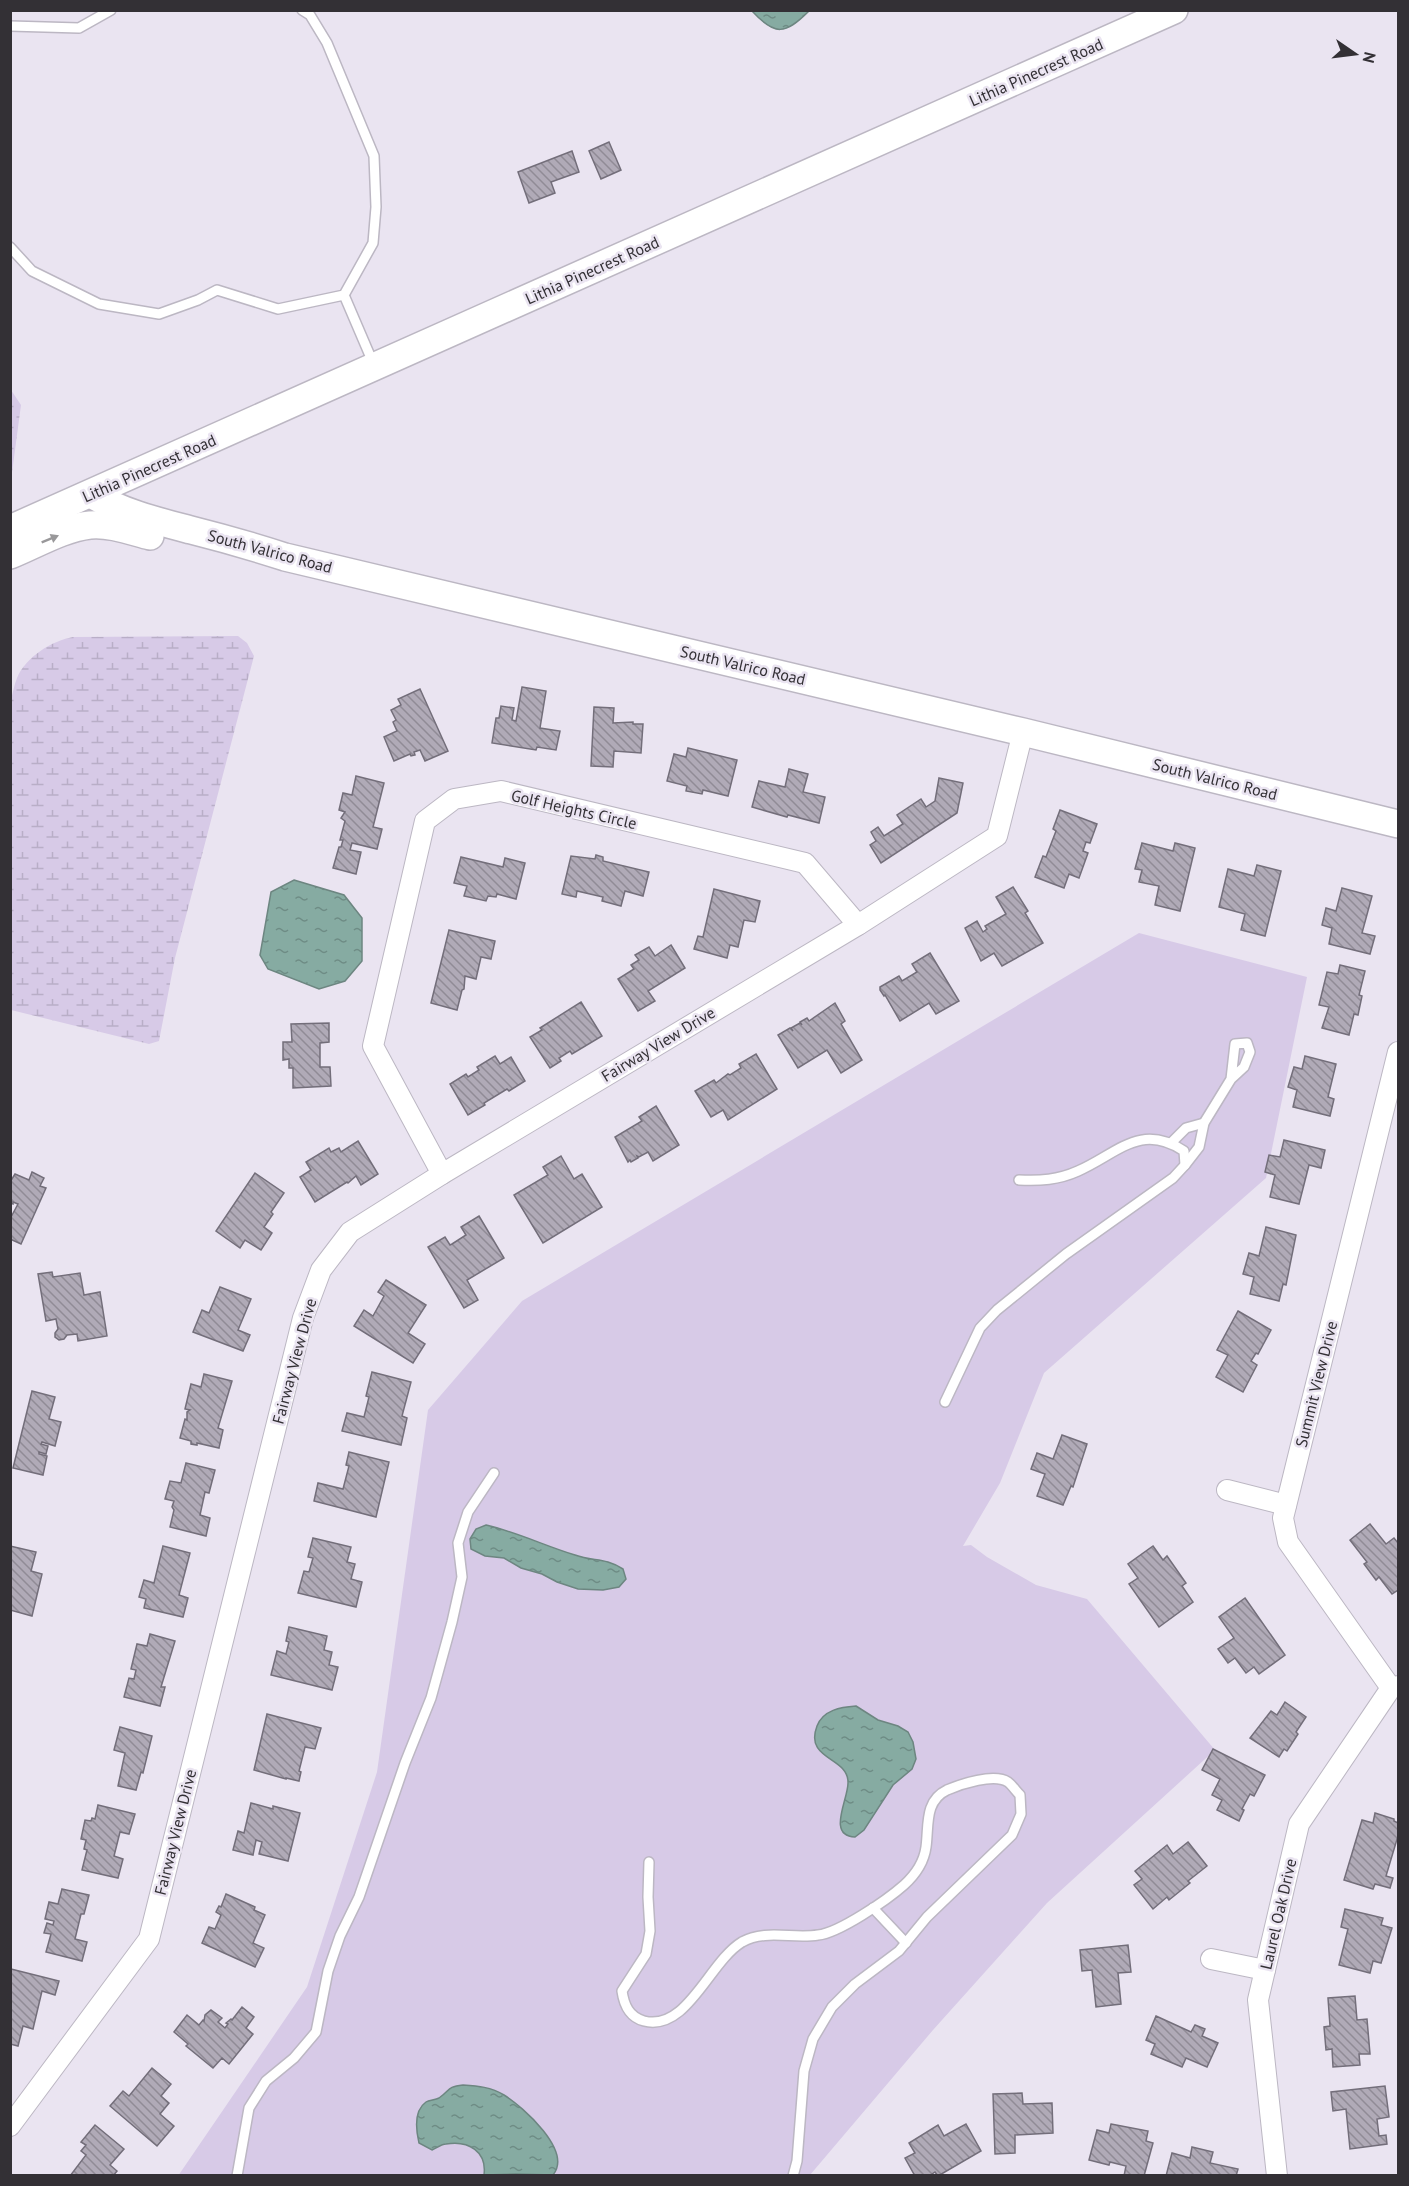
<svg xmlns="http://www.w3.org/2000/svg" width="1409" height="2186" viewBox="0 0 1409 2186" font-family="'PT Sans',sans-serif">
<defs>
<pattern id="wetland-marsh" width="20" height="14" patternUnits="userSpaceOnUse" patternTransform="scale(1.5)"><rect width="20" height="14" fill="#d7cae7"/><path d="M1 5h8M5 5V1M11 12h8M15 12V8" fill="none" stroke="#b9aec7"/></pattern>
<pattern id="water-ripples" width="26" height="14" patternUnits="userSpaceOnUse" patternTransform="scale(1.5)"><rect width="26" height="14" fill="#86aba2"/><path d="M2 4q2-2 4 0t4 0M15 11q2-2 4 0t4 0" fill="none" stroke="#6e8c85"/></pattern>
<pattern id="building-back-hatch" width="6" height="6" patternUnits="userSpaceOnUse" patternTransform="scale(1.5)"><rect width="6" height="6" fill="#b0aab7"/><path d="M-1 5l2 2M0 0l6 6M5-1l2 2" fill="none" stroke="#908b96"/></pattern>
</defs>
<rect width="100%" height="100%" fill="#eae4f1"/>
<polygon fill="#d7cae7" points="1139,933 1307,977 1266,1178 1044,1373 1000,1483 963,1546 971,1545 987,1557 1036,1585 1087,1599 1215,1750 1047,1903 933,2030 810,2175 178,2176 307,1987 377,1772 428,1410 522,1301"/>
<g fill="url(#wetland-marsh)">
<polygon points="11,390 21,405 11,480 10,480"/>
<path d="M238,636L247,643L254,656L175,958L159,1041L149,1044L11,1010L10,701C13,694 14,685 17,678C26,657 51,641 73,637Z"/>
</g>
<g fill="url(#water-ripples)" stroke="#6d8681" stroke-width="1.5">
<path d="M752,11H809C785,35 775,36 752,11Z"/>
<polygon points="294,880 344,895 362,918 362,961 345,981 319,989 268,969 260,955 271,892"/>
<path d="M486,1525C517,1532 545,1546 575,1555C594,1562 604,1557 623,1569L626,1579L619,1587L603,1590L578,1589L557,1582L542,1574L521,1568L504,1558L485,1556L471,1549L470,1539L476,1529Z"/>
<path d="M856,1706L878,1720L898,1726L908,1732L913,1742L916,1759L912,1769L893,1785L864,1830L855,1837C826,1836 849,1798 848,1782C848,1757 804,1760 817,1726C823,1710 841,1707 856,1706Z"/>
<path d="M463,2085C478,2086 491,2087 504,2095C523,2107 573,2151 553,2175L516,2174L484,2175C487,2152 469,2140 446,2144C442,2144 436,2148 432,2150L419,2143C416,2130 413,2111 426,2102C429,2100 435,2100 439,2098C451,2090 446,2087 463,2085Z"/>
</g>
<g fill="url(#building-back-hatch)" stroke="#736e7a" stroke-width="1.5">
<polygon points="609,142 621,170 601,179 589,151"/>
<polygon points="572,151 579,172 551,182 555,193 529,203 518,172"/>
<polygon points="522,687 546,691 540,728 560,731 556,750 537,747 536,750 492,743 496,718 499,718 501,706 514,708 512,720 516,721"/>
<polygon points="420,689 448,751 425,761 420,750 414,752 415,755 411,756 410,754 394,761 384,737 397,731 393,722 396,720 391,710 401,705 398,699"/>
<polygon points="594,707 614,708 613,723 633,722 633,724 643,724 641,753 614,751 613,767 591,766"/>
<polygon points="688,748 737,760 728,796 703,790 702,794 686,791 687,786 667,781 674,754 686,757"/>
<polygon points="789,769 808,774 803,792 825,797 819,823 788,815 787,817 752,807 759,781 785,787"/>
<polygon points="356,776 384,783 373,827 382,829 377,849 352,843 350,850 361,852 356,874 333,868 339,847 341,847 343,840 340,840 345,821 341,818 345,812 339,810 343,793 352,795"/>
<polygon points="939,778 963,783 957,813 881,863 870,845 876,841 871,832 878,827 884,836 903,824 897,815 921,799 926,807 935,801"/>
<polygon points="1060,810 1097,824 1090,843 1086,842 1083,851 1088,853 1079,878 1069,874 1064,888 1035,877 1043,856 1046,857 1056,831 1053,829"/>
<polygon points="1142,843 1173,851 1175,843 1195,848 1180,911 1155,905 1159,886 1139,882 1142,870 1135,869"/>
<polygon points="596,855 603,857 603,861 649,872 643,896 625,891 621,906 602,901 603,897 577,891 576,897 562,894 571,856 595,859"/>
<polygon points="461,857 503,867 505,858 525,863 516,899 497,894 496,897 488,896 486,901 464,896 467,886 454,883"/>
<polygon points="1257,865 1281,871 1265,936 1241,930 1245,914 1219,907 1228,869 1254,876"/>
<polygon points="1013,887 1028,911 1025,913 1043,943 1002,966 994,953 981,961 965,928 977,921 983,932 987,929 985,926 1006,914 996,897"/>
<polygon points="1342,888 1372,896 1362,933 1375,936 1370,954 1329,944 1332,928 1322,925 1326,908 1336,911"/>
<polygon points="714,889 760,901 755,922 744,920 738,947 730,945 727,958 694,949 698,936 703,937"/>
<polygon points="449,930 495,941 491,959 481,957 476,979 465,976 464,989 462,990 457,1010 431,1003"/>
<polygon points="671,945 685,968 648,991 655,1001 638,1011 618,979 634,969 631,965 639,960 635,955 649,947 655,956"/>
<polygon points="930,953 959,1001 936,1014 929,1003 900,1021 885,995 884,996 880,990 880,987 899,976 902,981 917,972 912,964"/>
<polygon points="1340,965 1365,971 1359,995 1362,996 1358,1015 1354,1014 1349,1035 1322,1028 1329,1007 1319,1005 1327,972 1338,974"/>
<polygon points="581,1002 602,1036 572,1054 570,1051 559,1058 561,1061 550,1068 530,1037 542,1030 540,1028"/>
<polygon points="835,1003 845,1021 841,1024 862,1060 841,1073 827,1050 798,1068 778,1035 790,1028 793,1031 791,1028 800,1023 802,1025 800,1022 807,1018 809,1021"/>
<polygon points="329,1023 329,1042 320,1043 320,1067 330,1067 331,1086 293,1088 293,1068 289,1068 289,1059 283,1060 283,1042 292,1042 291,1024"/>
<polygon points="756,1054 777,1089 728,1120 723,1110 711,1117 695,1091 714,1080 716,1083 728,1074 730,1075 741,1068 739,1064"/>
<polygon points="495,1056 500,1064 511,1057 525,1081 509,1091 507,1089 484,1103 485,1105 468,1115 450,1084 466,1074 468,1077 479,1070 477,1067"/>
<polygon points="1305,1056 1336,1064 1328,1097 1334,1099 1330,1116 1293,1107 1297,1090 1288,1087 1294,1067 1302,1069"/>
<polygon points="656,1106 679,1145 653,1161 648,1152 639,1157 637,1156 638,1158 631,1162 630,1160 628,1162 615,1137 642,1121 639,1117"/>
<polygon points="1284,1140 1325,1150 1321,1168 1309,1165 1299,1204 1270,1197 1275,1175 1265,1172 1269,1155 1280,1157"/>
<polygon points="358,1141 378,1174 361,1185 356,1176 348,1183 347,1182 315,1202 300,1177 311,1170 306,1162 329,1148 331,1152 339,1148 341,1152"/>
<polygon points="561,1156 574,1179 582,1174 602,1207 543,1243 514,1195 548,1175 543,1167"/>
<polygon points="32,1172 44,1178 40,1186 46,1188 21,1244 10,1239 10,1219 18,1204 13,1202 13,1204 10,1203 10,1182 15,1174 29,1180"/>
<polygon points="255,1173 284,1193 271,1212 273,1214 264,1227 272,1233 261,1250 245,1240 240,1248 216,1231"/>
<polygon points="479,1216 504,1258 467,1280 478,1300 464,1308 428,1247 445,1237 450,1245 452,1244 466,1235 461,1227"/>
<polygon points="1266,1227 1296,1235 1286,1285 1283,1284 1279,1301 1250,1294 1254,1277 1243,1274 1249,1253 1259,1256"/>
<polygon points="52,1272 53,1277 80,1273 84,1295 100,1292 107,1336 78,1341 77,1334 67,1335 64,1339 59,1340 55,1337 55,1333 58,1329 56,1319 46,1321 38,1274"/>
<polygon points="386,1280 426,1305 408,1333 425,1344 413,1363 354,1326 364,1310 373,1316 384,1296 378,1292"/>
<polygon points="220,1287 251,1299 238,1330 250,1335 243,1351 193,1332 202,1310 209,1313"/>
<polygon points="1238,1311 1271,1330 1258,1354 1256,1353 1251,1361 1257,1365 1243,1392 1216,1377 1228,1355 1217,1350"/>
<polygon points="372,1372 411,1382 402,1416 407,1418 401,1445 342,1431 347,1413 364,1417 369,1397 366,1396"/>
<polygon points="204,1374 232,1381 218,1428 223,1430 219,1448 197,1443 197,1445 191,1444 191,1441 180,1438 185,1419 187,1420 187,1412 190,1410 185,1409 191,1384 201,1387"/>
<polygon points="32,1391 55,1397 49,1419 61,1422 55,1446 42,1442 41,1444 48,1446 46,1454 39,1452 39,1454 47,1456 43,1475 13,1468"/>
<polygon points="1062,1435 1087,1444 1073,1487 1071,1486 1063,1505 1037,1496 1045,1474 1031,1469 1037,1453 1053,1459"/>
<polygon points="349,1452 389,1462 376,1517 314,1501 318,1483 343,1489 349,1466 346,1465"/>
<polygon points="186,1463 215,1470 209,1493 205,1492 200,1515 210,1518 206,1536 170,1527 174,1510 172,1507 174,1501 165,1499 170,1481 181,1483"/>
<polygon points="1370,1524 1386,1544 1394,1538 1398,1543 1398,1590 1392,1594 1379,1577 1376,1580 1364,1564 1367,1562 1350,1540"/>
<polygon points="313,1538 351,1547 347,1562 355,1564 351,1579 362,1582 356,1607 298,1593 304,1571 309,1572 313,1558 308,1557"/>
<polygon points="10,1546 36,1552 31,1571 42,1574 32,1616 10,1610"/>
<polygon points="163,1546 190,1553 179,1595 188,1598 183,1617 144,1608 146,1599 139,1597 144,1580 154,1583"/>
<polygon points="1153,1546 1163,1560 1167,1556 1186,1583 1182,1586 1193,1602 1159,1627 1129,1584 1138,1578 1128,1564"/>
<polygon points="1245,1598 1285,1655 1259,1674 1254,1667 1246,1673 1235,1658 1228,1663 1218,1649 1234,1638 1219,1617"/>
<polygon points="289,1627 327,1636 324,1650 332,1652 329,1665 338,1667 332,1690 271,1675 277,1651 286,1654 289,1642 286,1641"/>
<polygon points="150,1634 175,1641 161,1687 165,1687 160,1706 124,1697 129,1678 134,1679 136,1670 131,1669 137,1644 147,1646"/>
<polygon points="1285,1702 1306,1717 1296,1732 1298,1734 1287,1751 1284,1749 1279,1757 1250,1738 1271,1711 1277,1715"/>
<polygon points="267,1714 321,1728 315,1749 305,1747 299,1771 301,1772 299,1781 286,1778 286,1779 254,1770"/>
<polygon points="120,1727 152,1736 143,1773 141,1772 136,1790 118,1786 125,1753 114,1750"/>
<polygon points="1213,1749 1265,1775 1254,1796 1250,1794 1242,1809 1244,1810 1239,1821 1217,1810 1222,1800 1212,1795 1220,1779 1202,1770"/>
<polygon points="251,1803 273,1809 273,1806 300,1813 288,1861 259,1854 262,1842 256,1840 253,1855 233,1850 238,1831 244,1833"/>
<polygon points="98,1805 135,1814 129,1834 120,1832 114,1856 123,1859 118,1878 82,1870 87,1850 84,1849 86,1840 81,1839 85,1820 91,1821 92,1818 95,1819"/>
<polygon points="1375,1813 1394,1819 1394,1821 1398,1823 1398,1836 1386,1876 1393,1878 1390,1888 1375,1884 1373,1889 1344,1880 1362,1820 1373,1823"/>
<polygon points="1188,1842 1207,1866 1188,1881 1190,1883 1169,1900 1167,1897 1153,1909 1134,1885 1142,1879 1135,1871 1167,1845 1173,1854"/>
<polygon points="62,1889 89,1895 84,1914 81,1914 75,1939 87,1942 82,1961 46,1952 51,1934 44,1933 47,1923 53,1925 54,1921 45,1919 49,1902 58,1904"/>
<polygon points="226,1894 255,1907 254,1910 265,1915 253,1943 264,1948 255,1967 202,1943 209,1927 215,1929 221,1915 216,1912 219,1906 221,1907"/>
<polygon points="1345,1909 1383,1918 1381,1925 1392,1928 1381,1963 1373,1961 1370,1973 1339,1965 1348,1929 1341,1927"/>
<polygon points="1128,1945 1131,1972 1118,1973 1121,2004 1096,2007 1092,1970 1082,1971 1080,1950"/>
<polygon points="11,1969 59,1981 55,1995 42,1991 33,2029 23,2026 18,2046 10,2044"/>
<polygon points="1355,1996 1357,2020 1367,2019 1370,2054 1359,2054 1360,2065 1333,2067 1332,2049 1326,2050 1324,2027 1330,2026 1328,1998"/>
<polygon points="242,2007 254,2017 246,2028 253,2034 229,2064 222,2058 213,2068 186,2046 188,2044 174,2032 187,2015 199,2025 203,2020 204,2021 205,2015 211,2010 222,2018 218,2022 225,2028 228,2024 226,2023 231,2019 232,2020"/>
<polygon points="1156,2016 1191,2032 1195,2025 1205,2029 1202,2036 1218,2043 1207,2067 1186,2058 1182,2067 1151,2054 1155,2044 1146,2040"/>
<polygon points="152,2068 171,2084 161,2096 169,2103 160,2114 174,2126 157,2146 110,2106 123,2091 129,2096"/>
<polygon points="1385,2086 1389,2117 1377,2119 1379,2136 1386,2135 1387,2144 1350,2149 1346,2109 1333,2111 1331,2092"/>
<polygon points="1022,2093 1023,2104 1052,2103 1053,2133 1015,2135 1015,2153 995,2154 993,2094"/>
<polygon points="966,2124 981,2151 938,2176 935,2172 929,2176 915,2176 905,2158 915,2153 909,2143 938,2125 944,2136"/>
<polygon points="1111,2124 1148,2131 1146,2141 1153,2143 1144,2176 1124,2176 1126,2166 1110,2162 1109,2165 1089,2160 1097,2130 1109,2133"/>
<polygon points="95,2125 124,2149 110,2165 117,2171 113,2176 70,2176 86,2155 81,2151 86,2145 81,2142"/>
<polygon points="1192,2147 1213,2152 1210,2163 1238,2169 1236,2176 1166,2176 1172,2153 1190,2158"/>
</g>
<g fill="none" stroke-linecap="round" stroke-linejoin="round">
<g stroke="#bcb7c3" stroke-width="12">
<g id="lane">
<polyline points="10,26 79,28 111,10"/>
<polyline points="10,247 32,271 99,304 159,314 198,300 217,290 278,309 344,295 373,243 376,207 374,156 327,43 310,15 302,10"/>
<polyline points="344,295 374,365"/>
<polyline points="1171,1143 1186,1128 1204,1123"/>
<polyline points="1185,1165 1199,1147 1204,1123 1231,1079 1244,1067 1250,1052 1247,1043 1235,1044 1231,1079"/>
<path d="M945,1402L980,1328L997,1310L1066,1254L1173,1178L1185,1165L1184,1151C1140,1122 1117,1154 1078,1171C1058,1180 1040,1181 1019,1180"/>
<path d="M649,1862L648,1897L650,1931L646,1954L622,1991C624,2005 629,2017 644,2021C687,2032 709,1962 742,1942C765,1929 793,1939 818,1935C839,1933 887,1900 904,1885C915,1875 924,1862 926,1847C929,1826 924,1801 947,1790C961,1784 994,1773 1008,1782C1012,1785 1016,1791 1020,1795L1021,1814L1012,1835L927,1917L899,1951L855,1984L832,2007L813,2039L804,2071L797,2161L793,2176"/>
<polyline points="873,1908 906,1943"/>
<polyline points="237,2176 249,2108 266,2081 294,2058 316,2032 328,1971 340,1936 359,1897 405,1763 431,1698 452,1622 462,1577 458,1543 468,1512 494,1473"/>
</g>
</g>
<g stroke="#bcb7c3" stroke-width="22">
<g id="street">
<polyline points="442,1174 373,1046 425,821 454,799 501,791 805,863 858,925"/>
<polyline points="1227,1490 1286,1505"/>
<polyline points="1391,1688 1288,1542 1283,1518 1398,1052"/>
<polyline points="1211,1959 1265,1970"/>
<polyline points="10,2126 149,1939 303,1318 321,1270 350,1232 442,1174 858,925 997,836 1023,732"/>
<polyline points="1277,2176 1258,2000 1299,1824 1391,1688 1398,1686"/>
</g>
</g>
<g stroke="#bcb7c3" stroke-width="30">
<g id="secondary">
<path d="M91,494C123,513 156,521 191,530C223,538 254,547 285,557L1023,732L1398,824"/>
<polyline points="10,529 1174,10"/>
<path d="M10,555C35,545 63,528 90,525C109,523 131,531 150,536"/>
</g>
</g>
<use href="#lane" stroke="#fff" stroke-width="9"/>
<use href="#street" stroke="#fff" stroke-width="20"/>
<use href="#secondary" stroke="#fff" stroke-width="27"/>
</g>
<defs><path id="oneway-solid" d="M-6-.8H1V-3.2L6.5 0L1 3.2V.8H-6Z" transform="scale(1.5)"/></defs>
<use fill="#99989a" href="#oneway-solid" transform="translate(50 539) rotate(-22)"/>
<g text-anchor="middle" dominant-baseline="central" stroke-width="5" stroke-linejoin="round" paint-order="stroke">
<g font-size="16" fill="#333035" stroke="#eae4f1">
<text transform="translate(1036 72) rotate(-24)">Lithia Pinecrest Road</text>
<text transform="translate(592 270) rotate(-24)">Lithia Pinecrest Road</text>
<text transform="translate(149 468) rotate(-24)">Lithia Pinecrest Road</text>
<text transform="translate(270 551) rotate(15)">South Valrico Road</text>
<text transform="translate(743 665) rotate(13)">South Valrico Road</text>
<text transform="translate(1215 779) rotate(14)">South Valrico Road</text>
<text transform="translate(574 809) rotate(13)">Golf Heights Circle</text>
<text transform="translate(658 1044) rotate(-31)">Fairway View Drive</text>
<text transform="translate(294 1361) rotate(-75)">Fairway View Drive</text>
<text transform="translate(1316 1384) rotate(-76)">Summit View Drive</text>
<text transform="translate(175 1832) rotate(-76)">Fairway View Drive</text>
<text transform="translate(1278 1914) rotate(-77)">Laurel Oak Drive</text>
</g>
</g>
<rect width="1409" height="2186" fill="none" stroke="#333035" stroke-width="24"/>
<g transform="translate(1355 54) rotate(104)" stroke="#eae4f1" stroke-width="4.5" paint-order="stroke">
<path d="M0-4.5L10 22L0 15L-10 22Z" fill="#333035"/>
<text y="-9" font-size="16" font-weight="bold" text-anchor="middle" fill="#333035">N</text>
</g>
</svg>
